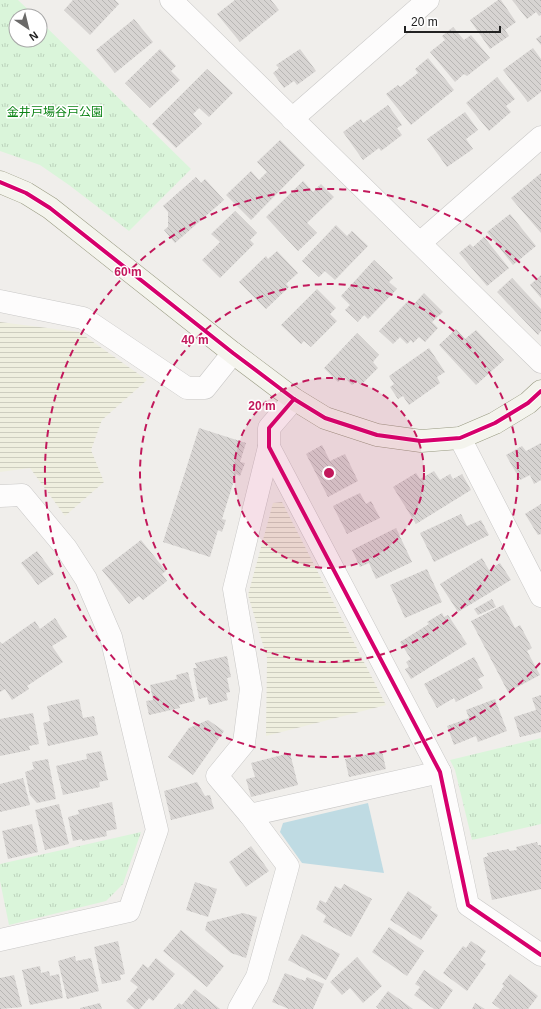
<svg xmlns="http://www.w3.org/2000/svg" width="541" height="1009" viewBox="0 0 541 1009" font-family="Helvetica,'Noto Sans JP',sans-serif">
<defs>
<pattern id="farmland-rules" width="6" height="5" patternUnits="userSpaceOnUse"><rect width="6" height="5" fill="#efefdf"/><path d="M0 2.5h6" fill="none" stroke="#cdcdbf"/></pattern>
<pattern id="park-tufts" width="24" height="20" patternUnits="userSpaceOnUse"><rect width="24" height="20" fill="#daf5da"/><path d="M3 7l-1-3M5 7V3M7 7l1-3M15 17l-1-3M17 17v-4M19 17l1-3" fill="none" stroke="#bbd2bb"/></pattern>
<pattern id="building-back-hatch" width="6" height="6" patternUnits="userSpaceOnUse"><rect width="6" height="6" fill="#d7d4d2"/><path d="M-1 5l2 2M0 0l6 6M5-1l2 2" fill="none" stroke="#b8b6b4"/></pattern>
</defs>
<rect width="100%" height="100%" fill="#f0eeeb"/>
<g fill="url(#farmland-rules)">
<polygon points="0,322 79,332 147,380 102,420 91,450 104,482 65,516 30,468 0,472"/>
<polygon points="282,502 386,705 266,736 267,658 248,595 273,503"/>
</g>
<g fill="url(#park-tufts)">
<polygon points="0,0 18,0 35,16 16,16 16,40 40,40 40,21 191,169 129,231 69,185 40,165 0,151"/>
<polygon points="541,738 541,824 472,840 455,770 450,760"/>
<polygon points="141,832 123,884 106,901 9,925 0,881 0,864"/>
</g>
<polygon fill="#bfdbe3" points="368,803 384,873 302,863 280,832 283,823"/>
<g fill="url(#building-back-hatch)">
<polygon points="73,0 115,0 119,4 90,35 64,10"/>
<polygon points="235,0 271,0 279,10 240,42 217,14"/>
<polygon points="498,0 501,0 516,22 505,30 509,36 490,49 470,20"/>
<polygon points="512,0 541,0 541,15 539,16 536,12 527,19"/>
<polygon points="134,19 153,42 115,73 96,50"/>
<polygon points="453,27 464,40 471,35 490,58 467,76 464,74 455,82 430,52 445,40 442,36"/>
<polygon points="541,35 541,45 536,39"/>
<polygon points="533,48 541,59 541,92 528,102 503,70"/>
<polygon points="160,49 176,66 171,71 180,80 150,108 125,83"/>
<polygon points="300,49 316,71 297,85 294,81 284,88 273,73 279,68 276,65"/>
<polygon points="428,58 454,90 411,125 386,94 398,85 400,87 418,73 415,69"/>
<polygon points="207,69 233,93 209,117 199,108 193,114 202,124 176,148 152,124"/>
<polygon points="497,77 515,99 506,106 511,112 489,131 466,103"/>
<polygon points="388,105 402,125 397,128 402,135 381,151 379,148 363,160 343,132 361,119 363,123"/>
<polygon points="465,112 478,130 466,139 473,149 447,167 427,139"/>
<polygon points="280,140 305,165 251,220 226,195 251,171 259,180 267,172 257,162"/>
<polygon points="541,173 541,233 511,198"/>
<polygon points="196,177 201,183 205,179 224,200 175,243 164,230 168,227 168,212 163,206"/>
<polygon points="303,181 313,192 321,184 334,197 307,223 317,233 298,251 266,217"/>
<polygon points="235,211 257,233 250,240 254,244 220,278 202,260 220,242 211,234"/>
<polygon points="510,214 536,246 513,265 487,232"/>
<polygon points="336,225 347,236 352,231 368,246 335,280 325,271 319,277 302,261"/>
<polygon points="484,237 509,268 487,286 459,253 470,244 473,247"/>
<polygon points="277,251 298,273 286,284 289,287 266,309 239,282 266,256 268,259"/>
<polygon points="374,260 393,278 389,282 397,289 368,319 364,315 358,322 345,310 350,305 341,296"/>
<polygon points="541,275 541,298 530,285"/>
<polygon points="512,278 541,309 541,331 538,335 497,292"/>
<polygon points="317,289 336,308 330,314 337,321 311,347 304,341 301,344 281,325"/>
<polygon points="424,293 443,312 432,322 438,328 425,342 419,337 413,343 411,340 407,344 400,337 393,344 379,331 408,301 413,305"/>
<polygon points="456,329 465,339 476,330 504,360 476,385 439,345"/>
<polygon points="357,333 379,355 373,362 378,368 361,385 357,381 352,385 344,377 338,382 324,368"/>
<polygon points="429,348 445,372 437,377 440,383 409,405 403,396 398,399 390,387 394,384 389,376"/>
<polygon points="199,428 246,443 240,462 245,463 240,476 236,474 222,519 226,520 222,532 218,530 210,557 163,542"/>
<polygon points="541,443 541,480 534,484 530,475 520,480 506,455 522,446 526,451"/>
<polygon points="322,445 330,461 345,454 358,481 328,497 306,454"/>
<polygon points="434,471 440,480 450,474 453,479 462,474 471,490 416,524 393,487 416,473 420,479"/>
<polygon points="360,493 366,504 371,501 380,518 347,534 333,506"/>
<polygon points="541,504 541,534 538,535 525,514"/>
<polygon points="461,514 467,526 481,520 489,535 434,562 420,533"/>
<polygon points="396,528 412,562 376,579 369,563 360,567 352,550"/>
<polygon points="141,540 166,571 162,574 167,581 143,600 139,596 129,604 102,570"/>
<polygon points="37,551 54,574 38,585 21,563"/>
<polygon points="482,558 489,570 500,563 511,580 458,612 440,584"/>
<polygon points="427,569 442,602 405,618 390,585"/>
<polygon points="492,599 496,607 478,615 474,609"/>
<polygon points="503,605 515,628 520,625 532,648 527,651 540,675 508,692 471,621"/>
<polygon points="442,613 444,617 448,615 467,644 411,679 405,669 409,667 406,662 411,659 400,642 429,624 427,622"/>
<polygon points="55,618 67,637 52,646 63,662 27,686 29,689 12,700 5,689 0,692 0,642 2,644 35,621 40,629"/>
<polygon points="227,656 231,677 227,678 230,692 226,693 228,700 209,705 207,697 199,699 193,668 197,668 195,663"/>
<polygon points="474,657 484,676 478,679 483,688 456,702 454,698 437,708 424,684"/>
<polygon points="188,672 195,701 179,705 180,708 149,715 146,701 153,700 150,685 177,679 176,675"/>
<polygon points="541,695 541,732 520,737 514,717 536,710 532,698"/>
<polygon points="79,699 83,718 94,716 98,735 48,746 43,723 50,721 47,706"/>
<polygon points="495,699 507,731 478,742 476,736 454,745 447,726 469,718 466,710"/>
<polygon points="33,713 39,744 29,746 30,750 0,756 0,719"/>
<polygon points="208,720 224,731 193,775 168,757 189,728"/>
<polygon points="101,751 108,780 99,782 100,787 63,795 56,766 87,759 86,754"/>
<polygon points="382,751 386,769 349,777 345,759"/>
<polygon points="290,753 298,785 251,797 246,779 255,777 251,763"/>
<polygon points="48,759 56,799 37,803 30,795 25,772 34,769 32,762"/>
<polygon points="23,778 30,805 0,812 0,784"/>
<polygon points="197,782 205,796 210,795 214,809 171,820 164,791"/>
<polygon points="112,802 117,829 106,831 107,836 82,841 82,839 73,841 68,817 79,814 78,810"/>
<polygon points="59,804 69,844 45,850 35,810"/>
<polygon points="32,824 38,852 8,859 2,831"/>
<polygon points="537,842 538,845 541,845 541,889 492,900 483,858 488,856 487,853 509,849 509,851 517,850 516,847"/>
<polygon points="251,846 269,871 246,887 229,862"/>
<polygon points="195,882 217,889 208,917 186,910"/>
<polygon points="344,884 372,899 351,937 323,922 326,916 316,909 320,900 326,903 335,886 341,889"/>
<polygon points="408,891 432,907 430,910 438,915 421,940 390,920"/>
<polygon points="243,913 257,917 246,958 231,953 205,930 207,922"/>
<polygon points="389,927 424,951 407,976 372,952"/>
<polygon points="181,930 224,966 207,987 163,951"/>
<polygon points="302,934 340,954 326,980 288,960"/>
<polygon points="118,941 125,974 120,975 121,980 102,984 94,947"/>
<polygon points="471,941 486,951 480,960 486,964 467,991 443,973 463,946 466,948"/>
<polygon points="75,956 76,961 91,958 99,991 67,999 58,961"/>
<polygon points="357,957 382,986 363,1003 350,988 342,995 330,982"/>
<polygon points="156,958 175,974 153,1001 149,998 140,1009 135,1009 126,1001 138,987 130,981 143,964 148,968"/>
<polygon points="40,966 41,973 49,971 50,976 59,974 63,998 30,1005 22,970"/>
<polygon points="424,970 453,990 440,1009 434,1009 414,995 420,987 415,984"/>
<polygon points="285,973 305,981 307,977 324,984 313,1009 289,1009 272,1002"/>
<polygon points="510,974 538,996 528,1009 500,1009 492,1003 504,986 502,984"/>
<polygon points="14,975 22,1007 0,1009 0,978"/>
<polygon points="195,989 220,1009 174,1009 179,1003 182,1005"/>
<polygon points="388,991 413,1009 379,1009 376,1007"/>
<polygon points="100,1003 102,1009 80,1009 80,1008"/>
<polygon points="475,1003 485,1009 472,1009"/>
</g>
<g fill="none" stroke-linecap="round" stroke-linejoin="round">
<g stroke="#c9c8c7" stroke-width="23">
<g id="street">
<polyline points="171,0 541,362"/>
<polyline points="292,119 428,0"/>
<polyline points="420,243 541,137"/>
<polyline points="0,301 83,318 187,388 205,388 233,353"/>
<polyline points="294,399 269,428 269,447 440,772 468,905 541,955"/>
<polyline points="460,438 541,596"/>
<polyline points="0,496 22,495 66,548 86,579 111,637 157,830 129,911 0,940"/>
<polyline points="250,815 217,776 244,743 251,689 234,589 269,447"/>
<polyline points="239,1009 257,977 288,866 250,815 440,772"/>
</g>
</g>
<g stroke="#999a82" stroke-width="23">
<polyline id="secondary" points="0,182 26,193 50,208 233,353 294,399 325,418 377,435 421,441 460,438 495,423 528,403 541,391"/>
</g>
<use href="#street" stroke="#fdfcfc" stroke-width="22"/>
<use href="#secondary" stroke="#f4f4ed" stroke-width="22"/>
<g stroke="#fff" stroke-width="6">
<g id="cycleway">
<polyline points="0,182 26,193 50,208 233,353 294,399 325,418 377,435 421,441 460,438 495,423 528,403 541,391"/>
<polyline points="294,399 269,428 269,447 440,772 468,905 541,955"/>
</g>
</g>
<use href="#cycleway" stroke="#d6006c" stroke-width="4"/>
</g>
<circle cx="329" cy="473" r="95" fill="#c2185b" fill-opacity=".12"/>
<g fill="none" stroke="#c2185b" stroke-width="2" stroke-dasharray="7 5">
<circle cx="329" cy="473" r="95"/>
<circle cx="329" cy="473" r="189"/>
<path d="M540 663A284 284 0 1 1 540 283"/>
</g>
<g text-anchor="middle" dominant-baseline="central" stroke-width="3" stroke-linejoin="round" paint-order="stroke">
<g font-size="12" fill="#0c8416" stroke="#fff">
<text x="55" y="112">金井戸場谷戸公園</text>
</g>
</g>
<circle cx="329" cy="473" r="6" fill="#c2185b" stroke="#fff" stroke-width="2"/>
<g font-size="12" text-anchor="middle" font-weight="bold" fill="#c2185b" stroke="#fff" stroke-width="3" stroke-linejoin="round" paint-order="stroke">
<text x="128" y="276">60 m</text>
<text x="195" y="344">40 m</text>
<text x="262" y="410">20 m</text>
</g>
<g transform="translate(28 28) rotate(145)"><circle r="19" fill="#ffffff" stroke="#a7a7a7"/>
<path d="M0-3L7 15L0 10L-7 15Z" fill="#6a6968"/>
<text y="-6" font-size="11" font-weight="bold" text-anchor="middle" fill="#222222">N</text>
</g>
<path d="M405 26v6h95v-6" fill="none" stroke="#222222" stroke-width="2"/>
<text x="411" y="26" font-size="12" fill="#222222" stroke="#ffffff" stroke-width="3" paint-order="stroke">20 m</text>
</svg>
